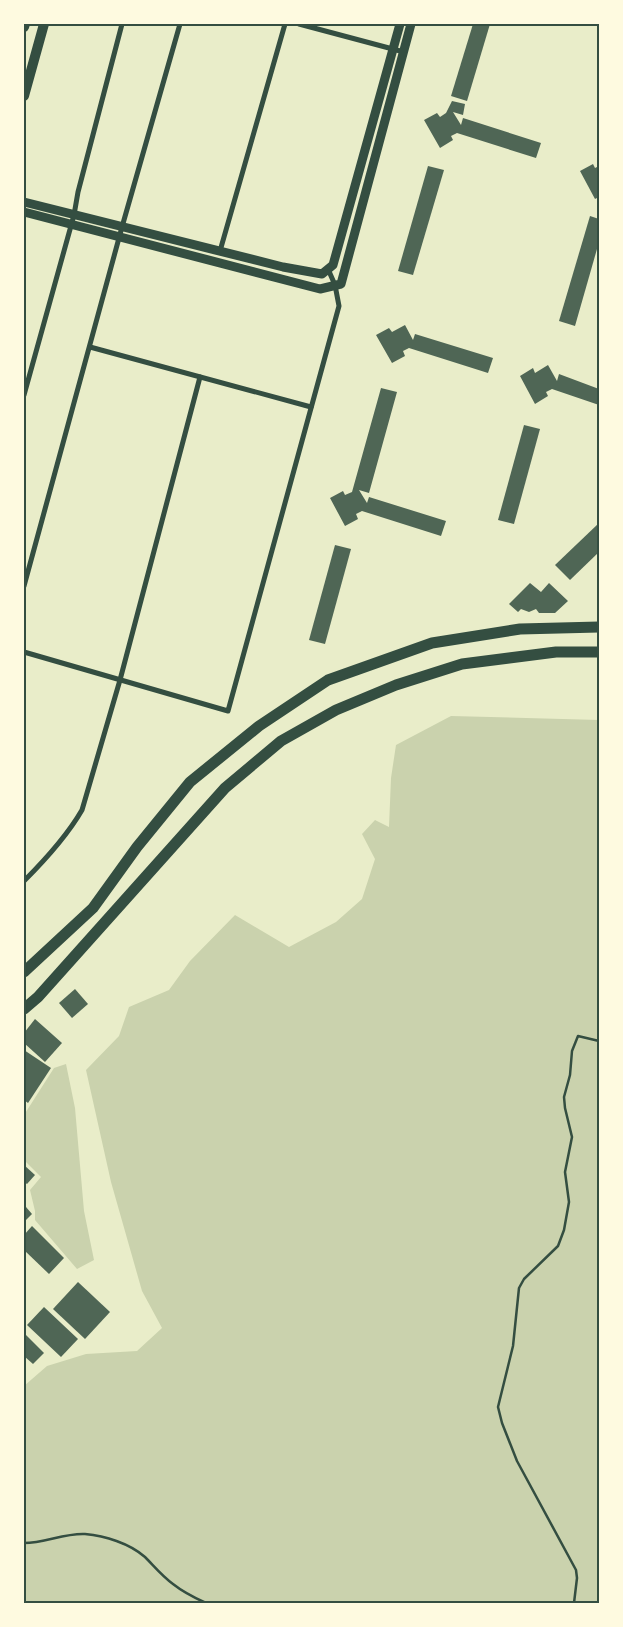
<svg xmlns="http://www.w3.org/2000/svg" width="623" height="1627" viewBox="0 0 623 1627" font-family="'Open Sans',sans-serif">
<rect width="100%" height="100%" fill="#e9edc9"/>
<g fill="#cad2ad">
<polygon points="451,716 599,720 599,1603 24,1603 24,1386 47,1366 86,1354 137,1351 162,1328 142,1291 111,1182 86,1070 119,1036 129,1007 169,990 190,961 235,915 289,947 336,922 362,899 375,859 362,834 375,820 389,827 391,778 396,745"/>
<polygon points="66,1064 75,1108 84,1211 94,1260 77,1269 35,1220 35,1211 30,1190 41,1177 24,1160 24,1115 54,1068"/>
</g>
<g fill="#4f6655">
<polygon points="473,24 490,24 467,101 451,96"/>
<polygon points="452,101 465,104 463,115 453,112 461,125 463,118 541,143 536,158 457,133 451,136 453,140 440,148 424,120 437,113 440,117 446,113"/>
<polygon points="593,164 595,168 599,166 599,197 595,199 580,171"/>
<polygon points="428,166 444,170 413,275 398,271"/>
<polygon points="590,216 599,219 599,242 575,326 559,321"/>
<polygon points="405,325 413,340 415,334 493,358 488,373 409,348 403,351 405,356 392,363 376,335 389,328 392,332"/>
<polygon points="548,365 557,381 559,374 599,389 599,405 552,389 546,392 548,396 535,404 520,376 533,368 535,373"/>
<polygon points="381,388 397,392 369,493 359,490 367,503 369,497 446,521 441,536 362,511 356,514 358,519 345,526 330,498 343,491 345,495 352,492"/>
<polygon points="524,425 540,429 514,524 498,520"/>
<polygon points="599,523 599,552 570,580 555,565"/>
<polygon points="335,545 351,549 325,644 309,640"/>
<polygon points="530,583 541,592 549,583 568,601 555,613 539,613 536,609 529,612 521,609 518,612 509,604"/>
<polygon points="75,989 88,1004 72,1018 59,1003"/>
<polygon points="35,1019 62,1043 45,1062 24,1043 24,1033"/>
<polygon points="24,1050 51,1068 28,1103 24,1100"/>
<polygon points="24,1165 35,1175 27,1184 24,1182"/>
<polygon points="26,1207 32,1214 24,1222 24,1209"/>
<polygon points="32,1226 64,1258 49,1274 24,1250 24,1235"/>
<polygon points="78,1282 110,1312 85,1339 53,1309"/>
<polygon points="44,1307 78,1339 61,1357 27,1325"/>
<polygon points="26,1335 44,1353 33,1364 24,1356 24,1338"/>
</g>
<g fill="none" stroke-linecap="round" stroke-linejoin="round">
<g stroke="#344e41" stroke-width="2.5">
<path d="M24,1543C45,1543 64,1533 85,1534C105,1536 129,1543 145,1557C154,1566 162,1576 173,1584C183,1592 195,1598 206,1603"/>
<polyline points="574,1603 577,1578 576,1570 517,1461 502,1423 498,1407 513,1346 519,1288 524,1279 558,1246 564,1230 569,1202 565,1172 572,1137 565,1108 564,1097 570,1075 572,1051 578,1036 599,1041"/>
</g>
<g stroke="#344e41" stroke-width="5">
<polyline points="299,24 404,52"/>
<polyline points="220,251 285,24"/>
<polyline points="90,347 311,407"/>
<polyline points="24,395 74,215 78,192 122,24"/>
<polyline points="24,586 122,227 180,24"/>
<polyline points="24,652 228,711 339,306 335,285 328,269"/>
<path d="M24,881C46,859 67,836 82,810L120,680L200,377"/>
</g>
<g stroke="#344e41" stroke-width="9">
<polyline points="24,202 283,267 322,274 333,265 400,24"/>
<polyline points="24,212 320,289 341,284 411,24"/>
</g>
<g stroke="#344e41" stroke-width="10">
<polyline points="24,27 25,24"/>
<polyline points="24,96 44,24"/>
</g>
<g stroke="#344e41" stroke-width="11">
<polyline points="24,972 93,908 137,847 190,782 259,726 328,680 432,643 520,629 599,627"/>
<polyline points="24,1009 38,997 225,788 281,741 336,710 396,685 462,664 556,652 599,652"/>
</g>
</g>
<rect width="623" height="1627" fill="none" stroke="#fefae0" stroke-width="50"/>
<rect x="25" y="25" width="573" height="1577" fill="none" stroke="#344e41" stroke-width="2"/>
</svg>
